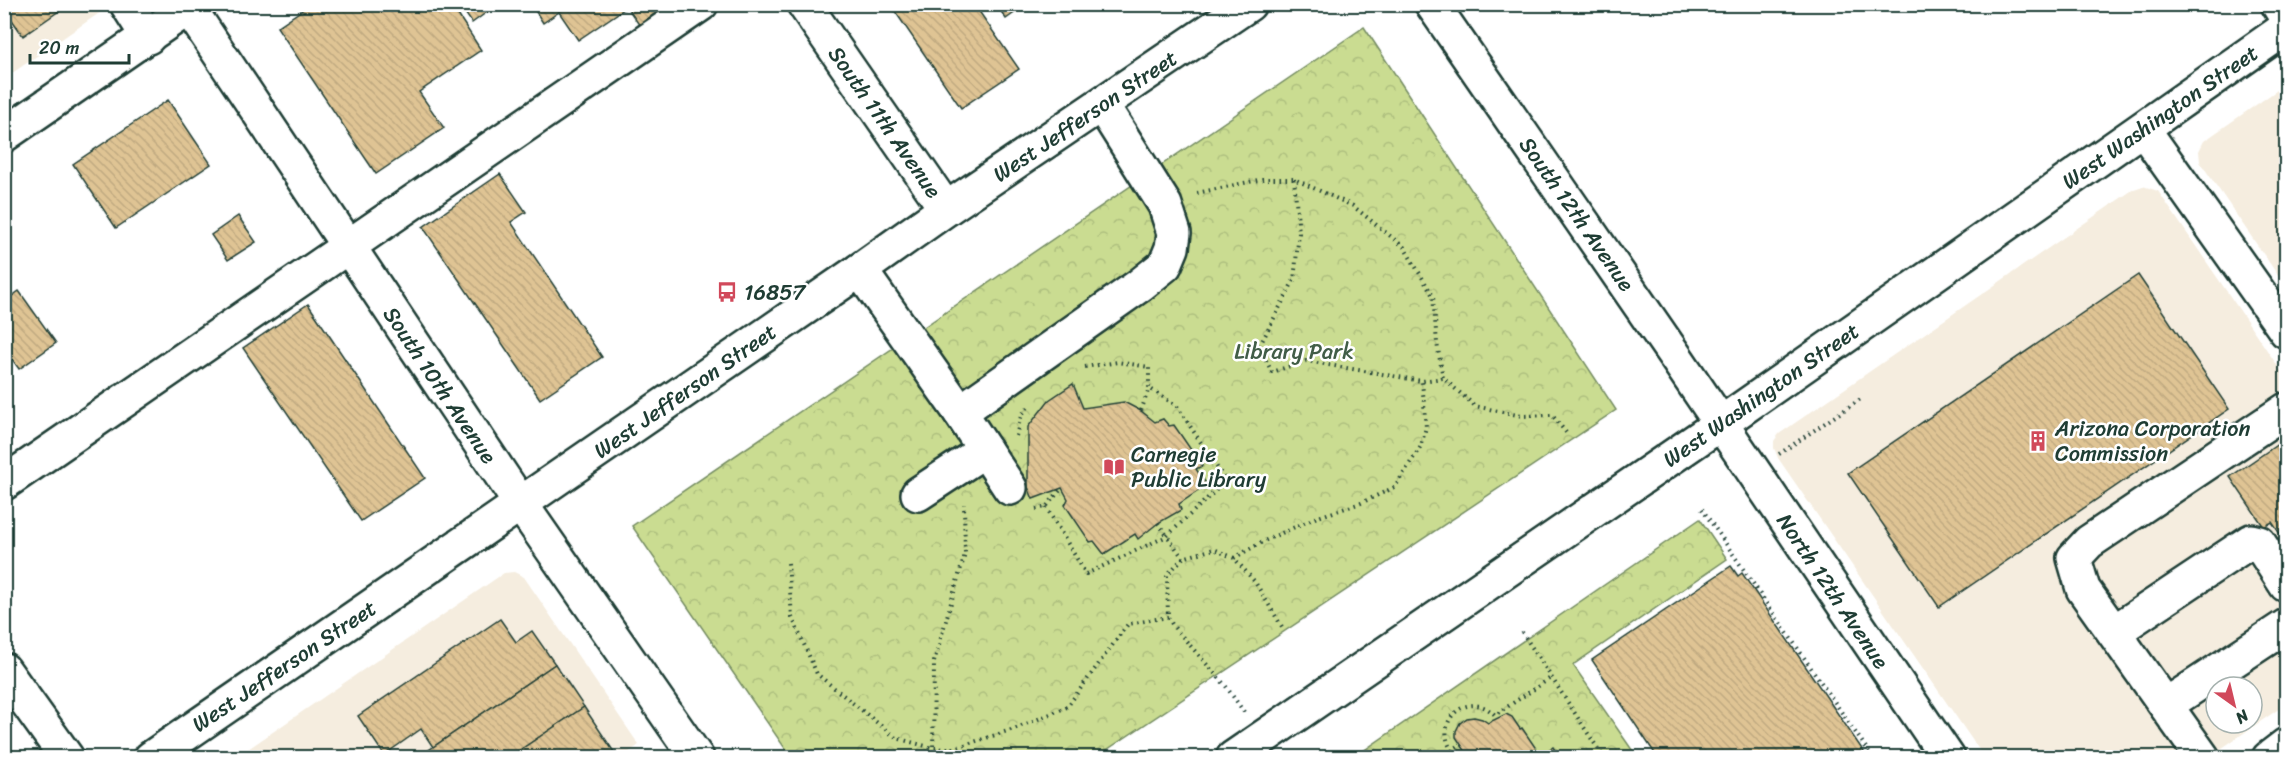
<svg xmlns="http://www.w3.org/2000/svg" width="2291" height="762" viewBox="0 0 2291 762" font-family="Sriracha,sans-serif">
<defs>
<pattern id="forest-crowns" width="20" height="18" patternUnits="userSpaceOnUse" patternTransform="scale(1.5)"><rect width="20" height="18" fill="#cadc91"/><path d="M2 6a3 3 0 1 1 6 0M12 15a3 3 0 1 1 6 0" fill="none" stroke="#adbe7e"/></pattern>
<pattern id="building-back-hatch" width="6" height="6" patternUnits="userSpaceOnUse" patternTransform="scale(1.5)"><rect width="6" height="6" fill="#dfc494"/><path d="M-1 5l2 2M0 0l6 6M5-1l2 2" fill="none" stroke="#bfa980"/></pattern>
</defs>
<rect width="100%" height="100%" fill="#fff"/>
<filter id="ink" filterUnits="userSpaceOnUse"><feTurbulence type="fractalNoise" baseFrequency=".0167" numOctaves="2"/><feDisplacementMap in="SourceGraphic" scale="12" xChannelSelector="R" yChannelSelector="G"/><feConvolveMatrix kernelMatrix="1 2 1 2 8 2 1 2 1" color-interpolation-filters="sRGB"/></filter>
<g filter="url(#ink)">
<g fill="#f5eddf" fill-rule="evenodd">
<polygon points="5,5 111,5 5,78"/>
<polygon points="2286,84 2286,287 2200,162 2199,151 2204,141"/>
<path d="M2143,186L2158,191L2286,378V704L2209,757H1984L1778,458L1774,448V441L1779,434L2134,189ZM2216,687H2252V723H2216Z"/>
<polygon points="514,572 524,577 639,745 621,758 235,758 504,573"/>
</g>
<g fill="url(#forest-crowns)" stroke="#748c62" stroke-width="1.5">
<polygon points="1364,27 1616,410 1096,757 791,757 632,526"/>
<polygon points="1700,519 1727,559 1573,665 1637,757 1353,758"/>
</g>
<g fill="url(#building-back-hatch)" stroke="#1f3d34" stroke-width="1.5">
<polygon points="4,4 69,4 23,36 4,8"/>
<polygon points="311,4 451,4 481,50 419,92 444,128 376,174 277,27"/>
<polygon points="459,4 498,4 472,23"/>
<polygon points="531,4 679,4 642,29 627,7 578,40 559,12 543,23"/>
<polygon points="890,4 974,4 1019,69 961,108"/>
<polygon points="996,4 1027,4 1006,19"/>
<polygon points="168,100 211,164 116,228 73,164"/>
<polygon points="500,174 526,212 511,222 602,357 540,399 423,227"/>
<polygon points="238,216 256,242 228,260 211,235"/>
<polygon points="2138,275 2229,409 1939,607 1848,473"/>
<polygon points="19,291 56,343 19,369 4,348 4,302"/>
<polygon points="308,304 425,478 361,521 243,348"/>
<polygon points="1073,384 1083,408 1124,402 1141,411 1155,422 1163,419 1169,426 1174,425 1202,466 1196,469 1207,485 1179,504 1181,510 1158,523 1138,539 1135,534 1104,554 1094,541 1090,542 1065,505 1068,499 1062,488 1033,499 1028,487 1028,427 1049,400"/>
<polygon points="2278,444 2286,457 2286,529 2280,534 2272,522 2264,527 2230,477"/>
<polygon points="1731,566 1738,576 1742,573 1868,758 1658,758 1592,660"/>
<polygon points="500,619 516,642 532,631 555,664 433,747 421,729 384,755 358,716"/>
<polygon points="555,664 584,707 508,758 417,758"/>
<polygon points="584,707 618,758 508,758"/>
<polygon points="1506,714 1512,717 1520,729 1522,728 1541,756 1553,747 1560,758 1462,758 1461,755 1466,752 1456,737 1456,731 1460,723 1467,718 1474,717 1482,719 1488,723"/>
</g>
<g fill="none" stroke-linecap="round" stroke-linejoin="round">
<g stroke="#1f3d34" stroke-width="38">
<g id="minor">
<polyline points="127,4 148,37"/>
<polyline points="804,4 946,209"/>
<polyline points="1432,4 1675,356 1948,758"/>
<polyline points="2278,4 2286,17"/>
<polyline points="189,8 520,503 697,758"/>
<polyline points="2143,129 2286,331"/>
<polyline points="4,135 194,4"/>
<polyline points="860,270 960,412 1140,285 1165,265 1172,248 1174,233 1165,205 1102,105"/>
<polyline points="960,412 1010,488"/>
<polyline points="4,483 701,4"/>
<polyline points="918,494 985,450"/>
<polyline points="2114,632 2251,541 2259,543 2286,585"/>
<polyline points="4,670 67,758"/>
<polyline points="2166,705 2286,626"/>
<polyline points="2203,758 2083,589 2074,558 2089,542 2286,410"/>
<polyline points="2269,758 2286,745"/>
</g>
</g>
<g stroke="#1f3d34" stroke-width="38">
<g id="major">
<polyline points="151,758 860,270 946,209 1249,4"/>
<polyline points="1233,758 1720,424 2286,28"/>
</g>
</g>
<g stroke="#1f3d34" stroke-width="4" stroke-dasharray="1.5 4.5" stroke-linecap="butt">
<polyline points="1294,179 1299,233 1294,280 1259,347 1272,372 1306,361 1422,381 1443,378"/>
<polyline points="1197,193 1263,179 1294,179 1353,206 1404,247 1433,296 1437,343 1443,378 1475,406 1522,416 1552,415 1568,435"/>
<polyline points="1085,367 1118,362 1149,367 1149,388 1141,411"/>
<polyline points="1016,436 1021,416 1028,407"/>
<polyline points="1779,454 1862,398"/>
<polyline points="1046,507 1086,574 1167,536 1226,481 1177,406 1149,388"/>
<polyline points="1036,509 1046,507 1062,488"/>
<polyline points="1702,509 1873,758"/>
<polyline points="1158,523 1183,558"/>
<polyline points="1234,558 1264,541 1315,518 1361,503 1395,487 1421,446 1426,427 1422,381"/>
<polyline points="788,563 792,617 817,674 896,738 933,748 955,748 1014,729 1067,707 1128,624 1168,617"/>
<polyline points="1522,632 1604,758"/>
<polyline points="1244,712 1225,685 1173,626 1168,617 1167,575 1183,558 1214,549 1234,558 1255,582 1284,630"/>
<path d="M1452,751C1432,719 1470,689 1495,715L1552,677"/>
<polyline points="933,758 934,662 965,554 964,504"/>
<polyline points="1442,758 1461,744"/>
</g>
<use href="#minor" stroke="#fff" stroke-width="33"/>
<use href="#major" stroke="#fff" stroke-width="33"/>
</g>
</g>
<defs>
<g id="bus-bare" transform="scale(1.62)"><path d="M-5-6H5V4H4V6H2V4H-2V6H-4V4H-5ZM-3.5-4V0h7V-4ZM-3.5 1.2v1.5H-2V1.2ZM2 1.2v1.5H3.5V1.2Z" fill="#d1495b" stroke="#fff" stroke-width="2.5" paint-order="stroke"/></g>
<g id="building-bare" transform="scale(1.62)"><path d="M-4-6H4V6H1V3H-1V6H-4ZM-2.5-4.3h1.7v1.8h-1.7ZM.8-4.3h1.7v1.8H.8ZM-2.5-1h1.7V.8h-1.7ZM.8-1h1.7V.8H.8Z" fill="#d1495b" stroke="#fff" stroke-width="2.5" paint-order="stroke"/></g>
<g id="library-bare" transform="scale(1.62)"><path d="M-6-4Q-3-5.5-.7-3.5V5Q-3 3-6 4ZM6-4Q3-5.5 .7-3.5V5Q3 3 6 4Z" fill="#d1495b" stroke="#fff" stroke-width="2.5" paint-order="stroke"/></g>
</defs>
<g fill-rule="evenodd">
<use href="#bus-bare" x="727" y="292"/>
<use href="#building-bare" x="2038" y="441"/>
<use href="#library-bare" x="1114" y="467"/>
</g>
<g text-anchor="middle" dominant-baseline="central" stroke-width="5" stroke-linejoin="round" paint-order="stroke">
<g font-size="22" fill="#1f3d34" stroke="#fff">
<text transform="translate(1085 116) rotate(-34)">West Jefferson Street</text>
<text transform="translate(2160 117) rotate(-35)">West Washington Street</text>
<text transform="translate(885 122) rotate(55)">South 11th Avenue</text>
<text transform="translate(1577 214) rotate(55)">South 12th Avenue</text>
<text transform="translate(440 385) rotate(56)">South 10th Avenue</text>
<text transform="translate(685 391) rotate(-35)">West Jefferson Street</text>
<text transform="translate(1761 395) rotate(-35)">West Washington Street</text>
<text transform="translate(1833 591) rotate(56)">North 12th Avenue</text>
<text transform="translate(284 666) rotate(-34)">West Jefferson Street</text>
</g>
<g font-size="22" fill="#1f3d34" stroke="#fff" text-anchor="start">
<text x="744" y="292">16857</text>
<text x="2055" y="428">Arizona Corporation<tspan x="2055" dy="25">Commission</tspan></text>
<text x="1131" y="454">Carnegie<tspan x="1131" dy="25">Public Library</tspan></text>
</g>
<g font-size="22" fill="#415d47" stroke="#fff">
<text x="1294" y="351">Library Park</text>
</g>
</g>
<rect width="2291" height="762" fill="none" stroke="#fff" stroke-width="24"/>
<rect x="12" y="12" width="2267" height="738" fill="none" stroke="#1f3d34" stroke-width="2" filter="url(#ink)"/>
<g transform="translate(2234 705) rotate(146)"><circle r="28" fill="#ffffff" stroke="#a5b1ae" stroke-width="1.5"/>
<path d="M0-4.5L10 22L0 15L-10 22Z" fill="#d1495b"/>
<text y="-9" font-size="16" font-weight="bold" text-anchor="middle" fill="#1f3d34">N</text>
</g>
<path d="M30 54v9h99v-9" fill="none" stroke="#1f3d34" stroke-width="3"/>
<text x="39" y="54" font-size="18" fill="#1f3d34" stroke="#ffffff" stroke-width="4.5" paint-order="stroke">20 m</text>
</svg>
